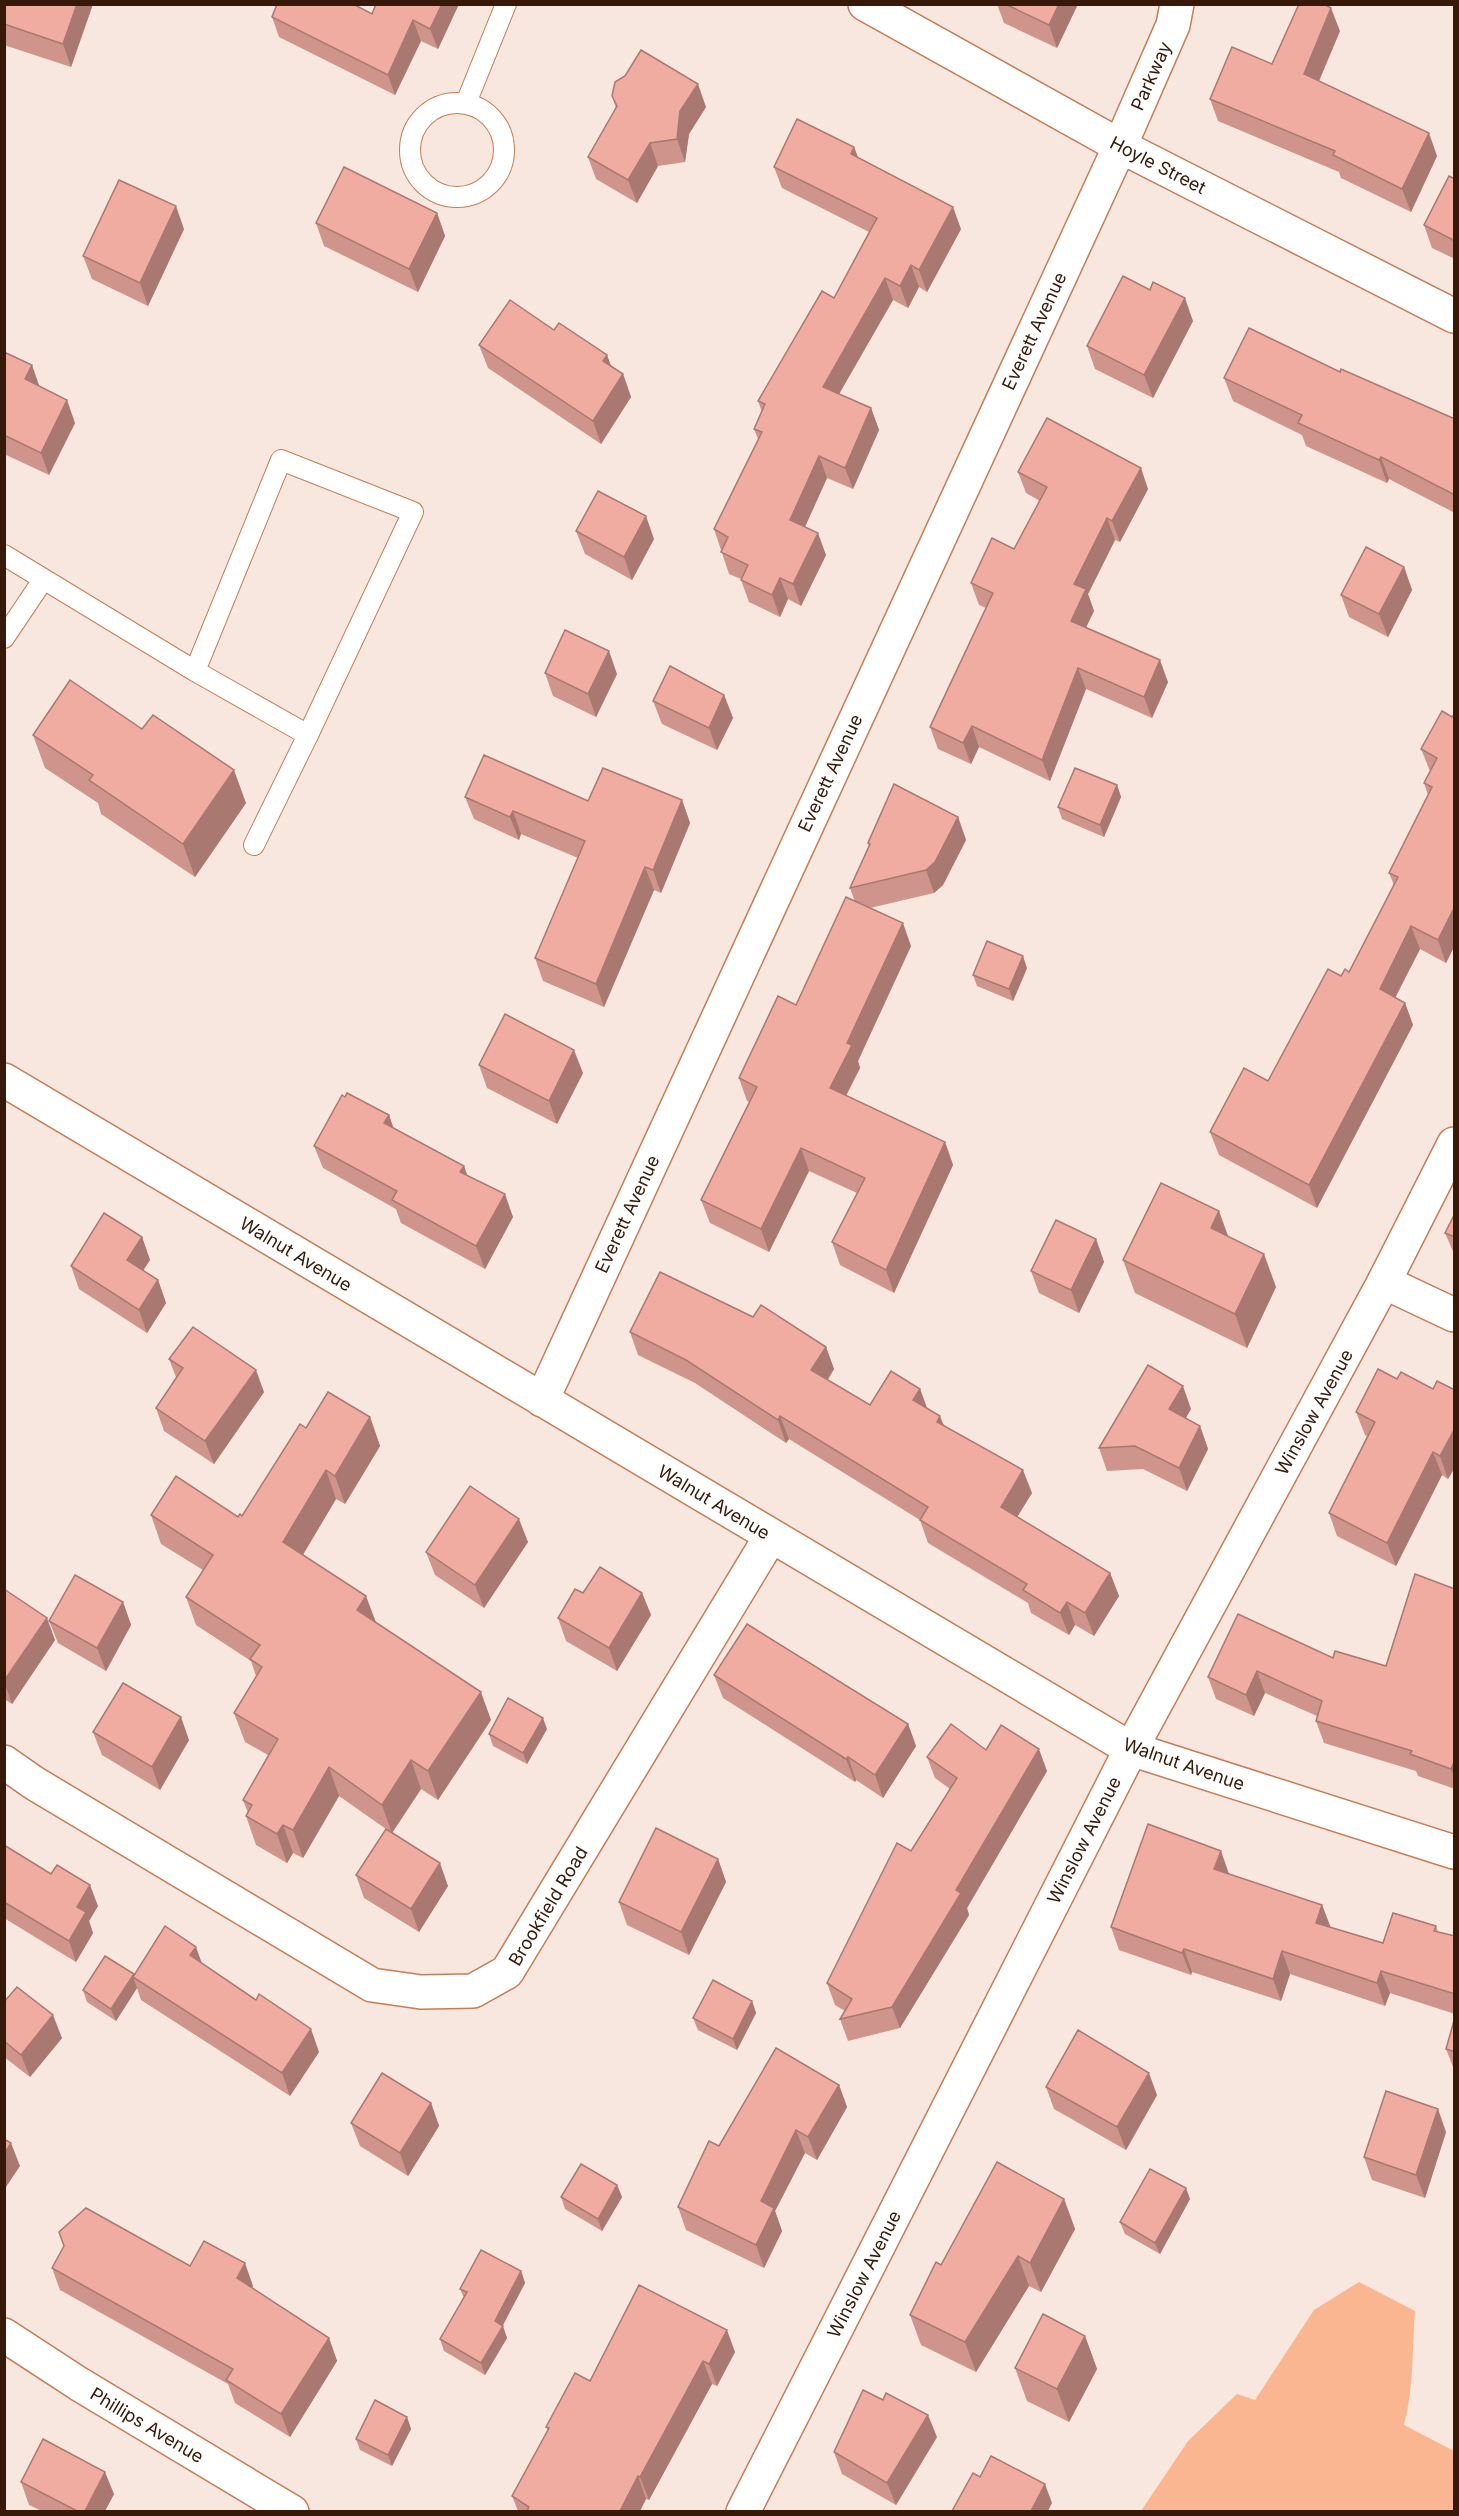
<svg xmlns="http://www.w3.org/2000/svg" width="1459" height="2516" viewBox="0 0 1459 2516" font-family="Inter,sans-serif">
<rect width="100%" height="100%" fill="#f8e7de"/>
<path fill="#fab591" d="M1359,2282L1415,2311C1412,2349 1414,2387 1404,2425L1454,2451V2511H1141L1188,2441L1237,2394L1255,2400L1314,2310Z"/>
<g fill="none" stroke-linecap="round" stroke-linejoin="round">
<g stroke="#c77d54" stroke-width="22">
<g id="service">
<circle cx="457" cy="150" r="47"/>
<polyline points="466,103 506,4"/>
<polyline points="4,555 195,671 308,735 413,512 281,460 195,671"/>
<polyline points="4,638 43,580"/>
<polyline points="254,845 308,735"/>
</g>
</g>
<g stroke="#c77d54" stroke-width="36">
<g id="minor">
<polyline points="865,4 1120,146 1454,316"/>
<polyline points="1384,1282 1454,1315"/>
<polyline points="542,1400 1120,146 1173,25 1177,4"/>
<polyline points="4,1762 34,1783 372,1985 421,1992 473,1991 507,1972 771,1536"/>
<polyline points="4,2335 79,2384 292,2512"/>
</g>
</g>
<g stroke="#c77d54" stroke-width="36">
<g id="tertiary">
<polyline points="4,1080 1131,1749 1454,1852"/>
<polyline points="743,2512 1131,1749 1384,1282 1454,1144"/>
</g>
</g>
<use href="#service" stroke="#fff" stroke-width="20"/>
<use href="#minor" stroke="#fff" stroke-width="33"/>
<use href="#tertiary" stroke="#fff" stroke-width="33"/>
</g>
<g fill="#cf948b">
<polygon points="4,4 93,4 71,67 4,45"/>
<polygon points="376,4 459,4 438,49 421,41 395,95 279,37 272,17 372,14"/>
<polygon points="997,4 1078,4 1057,48 1004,23"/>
<polygon points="1340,31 1319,81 1437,156 1411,212 1341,178 1339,172 1218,121 1210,99 1272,64"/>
<polygon points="612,96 706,107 689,134 685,162 658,166 637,203 596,179 588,157 616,108"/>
<polygon points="854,147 858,157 961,229 927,292 919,287 908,308 893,300 839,394 871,408 879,430 853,489 827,478 805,527 826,555 801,606 788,599 780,617 749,602 741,580 741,579 729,574 714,529 758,439 754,429 762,412 758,401 834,298 869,232 782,188 774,167"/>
<polygon points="1455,179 1455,259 1432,248 1424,225"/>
<polygon points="437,213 445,236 418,292 324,246 316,223"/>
<polygon points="184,229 148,306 92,279 83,256"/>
<polygon points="1193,321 1153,398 1095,369 1087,346"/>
<polygon points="554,330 607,355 611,366 623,374 631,397 601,444 488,368 479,345"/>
<polygon points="4,352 75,423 49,475 4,454"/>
<polygon points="1224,378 1455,419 1455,513 1389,479 1387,483 1306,446 1302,435 1233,401"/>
<polygon points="1018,472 1148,489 1120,542 1115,540 1088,594 1094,611 1086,627 1168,682 1152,718 1086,689 1050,781 979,747 971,764 938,749 930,727 986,608 979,605 971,583 1014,549 1040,501 1026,493"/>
<polygon points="576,531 654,539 632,580 585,554"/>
<polygon points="1404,567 1412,590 1388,637 1349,617 1341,595"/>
<polygon points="545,673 617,674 596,717 553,696"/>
<polygon points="724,695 733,718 717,750 662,724 653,701"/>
<polygon points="1455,713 1455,945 1446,963 1420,949 1395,997 1405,1003 1413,1025 1317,1208 1219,1155 1210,1132 1268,1081 1341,976 1349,972 1394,885 1389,873 1428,795 1424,783 1430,771 1421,749 1452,717"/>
<polygon points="33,735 246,803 195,877 101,814 98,803 45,768"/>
<polygon points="1117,785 1121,797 1104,837 1062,819 1058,807"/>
<polygon points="465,797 588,801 682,800 690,823 661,893 654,890 604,1007 543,981 535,958 578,858 521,834 519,840 474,819"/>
<polygon points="958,817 966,840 943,885 934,893 870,908 911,946 858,1061 860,1068 846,1096 945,1142 953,1165 894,1293 840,1265 832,1242 857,1193 809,1171 769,1252 710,1223 701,1200 749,1102 747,1101 739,1078 796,1005 855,902 850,888 869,846 868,843"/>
<polygon points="1027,968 1013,1001 977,986 973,975"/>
<polygon points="479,1065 583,1073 557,1124 487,1088"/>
<polygon points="389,1115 393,1128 464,1166 467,1176 513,1217 485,1269 401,1223 396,1209 323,1168 314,1146"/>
<polygon points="1455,1213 1455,1256 1445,1233"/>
<polygon points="142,1237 150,1260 143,1270 158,1280 166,1303 147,1333 79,1289 71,1266"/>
<polygon points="1229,1237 1276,1287 1247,1348 1135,1293 1123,1260"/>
<polygon points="1096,1239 1104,1262 1079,1313 1039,1293 1031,1271"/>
<polygon points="753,1317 826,1347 834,1369 828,1380 870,1405 920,1389 927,1408 944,1425 1032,1493 1017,1517 1110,1573 1119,1596 1094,1636 1075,1625 1069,1635 1031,1613 1028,1603 928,1543 920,1520 789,1439 786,1443 695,1383 638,1355 630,1332"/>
<polygon points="169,1359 264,1392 214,1464 164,1431 156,1408 176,1377"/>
<polygon points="1397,1379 1433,1389 1455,1390 1455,1467 1448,1479 1442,1475 1396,1566 1337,1536 1329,1513 1367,1436 1365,1435 1356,1412"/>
<polygon points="1191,1409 1185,1418 1200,1426 1208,1449 1187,1491 1143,1469 1107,1471 1099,1448"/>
<polygon points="370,1417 380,1446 345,1504 336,1499 303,1555 375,1622 491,1720 438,1800 421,1789 392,1833 448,1886 419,1932 364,1898 356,1875 386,1829 339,1796 303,1858 293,1853 287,1863 256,1845 246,1816 248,1813 243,1800 268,1755 245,1742 234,1713 256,1676 251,1661 196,1625 186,1597 203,1570 161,1544 151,1515 242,1516 306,1428"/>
<polygon points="528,1542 484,1608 435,1575 426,1552"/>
<polygon points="4,1589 55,1640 12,1704 4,1699"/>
<polygon points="1455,1589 1455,1789 1418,1776 1416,1771 1324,1743 1316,1721 1317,1716 1265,1693 1254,1716 1216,1699 1208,1677 1333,1658 1386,1666"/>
<polygon points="583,1593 642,1593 651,1615 617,1671 566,1641 558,1618"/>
<polygon points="123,1602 131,1625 106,1671 58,1643 49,1621"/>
<polygon points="714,1675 908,1724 916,1746 883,1798 856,1780 855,1782 723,1698"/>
<polygon points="547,1729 527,1764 493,1746 489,1734"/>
<polygon points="93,1732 189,1740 160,1790 102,1755"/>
<polygon points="986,1750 1047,1771 967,1908 969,1915 900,2028 848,2041 840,2019 845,2011 835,2005 827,1983 950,1789 935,1778 927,1757"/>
<polygon points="4,1845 98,1906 89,1921 93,1933 76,1962 4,1918"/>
<polygon points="718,1859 726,1882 689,1955 627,1925 619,1902"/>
<polygon points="1229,1874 1322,1905 1330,1927 1383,1943 1436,1926 1438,1932 1455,1936 1455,2014 1390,1993 1385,2006 1290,1974 1281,2001 1192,1972 1191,1975 1119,1950 1111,1927"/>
<polygon points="202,1963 319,2052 290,2096 141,2000 137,1988 116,2021 87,2002 83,1990 134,1975"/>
<polygon points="752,2001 756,2013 737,2050 698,2030 693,2018"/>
<polygon points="4,2002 62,2038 30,2077 4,2057"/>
<polygon points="1455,2017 1455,2072 1446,2049"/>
<polygon points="839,2085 847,2107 817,2160 805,2153 775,2211 782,2231 764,2268 686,2230 678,2207 719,2146"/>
<polygon points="1046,2087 1157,2095 1126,2150 1054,2109"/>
<polygon points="431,2103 439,2126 408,2176 360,2146 351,2123"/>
<polygon points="1446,2132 1425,2198 1372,2180 1364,2157"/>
<polygon points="617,2185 622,2197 602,2231 565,2209 561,2197"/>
<polygon points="1064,2199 1075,2229 1041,2292 1029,2286 976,2372 921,2345 910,2315"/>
<polygon points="1190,2199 1160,2254 1125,2234 1120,2222"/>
<polygon points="190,2266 253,2286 252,2288 329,2338 337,2361 290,2437 235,2403 228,2384 60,2290 52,2268"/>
<polygon points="521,2271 525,2283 502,2326 507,2338 485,2375 444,2351 440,2339 464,2298 460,2289"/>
<polygon points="1085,2336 1097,2369 1069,2422 1027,2401 1015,2368"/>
<polygon points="735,2352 717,2386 712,2384 649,2500 646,2499 640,2511 518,2511 512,2496 548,2430 546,2427 590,2381"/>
<polygon points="407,2417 411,2429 392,2466 360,2450 356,2439"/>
<polygon points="937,2437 896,2505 842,2474 834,2452"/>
<polygon points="21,2482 114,2494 105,2511 42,2511 29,2505"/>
</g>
<g fill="#a97871">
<polygon points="77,4 93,4 71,67 63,44"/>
<polygon points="442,4 459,4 438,49 430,29"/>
<polygon points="1059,4 1078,4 1057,48 1049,25"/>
<polygon points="1331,8 1340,31 1312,97 1304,74"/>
<polygon points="413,20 421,41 395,95 388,75"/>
<polygon points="698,84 706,107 689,134 685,162 677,139 680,111"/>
<polygon points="1429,133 1437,156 1411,212 1402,189"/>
<polygon points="650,143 658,166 637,203 628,180"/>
<polygon points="854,147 862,169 851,154"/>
<polygon points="176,206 184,229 148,306 140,283"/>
<polygon points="953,207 961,229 927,292 919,270"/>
<polygon points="437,213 445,236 418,292 409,269"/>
<polygon points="911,265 919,287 908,308 900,286"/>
<polygon points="885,278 893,300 831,408 823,387"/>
<polygon points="1185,298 1193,321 1153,398 1144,375"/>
<polygon points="607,355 615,378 603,361"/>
<polygon points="32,365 40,388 25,379"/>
<polygon points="623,374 631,397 601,444 593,421"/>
<polygon points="67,400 75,423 49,475 41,453"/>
<polygon points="871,408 879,430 853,489 845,468"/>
<polygon points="819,456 827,478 798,542 790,520"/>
<polygon points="1381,457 1389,479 1387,483 1379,460"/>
<polygon points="1141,468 1148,489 1120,542 1112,521"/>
<polygon points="646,516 654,539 632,580 624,557"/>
<polygon points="1107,518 1115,540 1088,594 1094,611 1079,642 1071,621 1074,584"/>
<polygon points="818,533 826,555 801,606 793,584"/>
<polygon points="1404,567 1412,590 1388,637 1379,614"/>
<polygon points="780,578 788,599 780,617 772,595"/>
<polygon points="609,651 617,674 596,717 588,694"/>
<polygon points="1160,660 1168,682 1152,718 1144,697"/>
<polygon points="1078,668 1086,689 1050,781 1042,760"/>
<polygon points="724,695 733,718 717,750 709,728"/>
<polygon points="972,726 979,747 971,764 963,743"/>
<polygon points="234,770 246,803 195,877 183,844"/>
<polygon points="1117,785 1121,797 1104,837 1100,825"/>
<polygon points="682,800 690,823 661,893 653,870"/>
<polygon points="513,811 521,834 519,840 510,817"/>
<polygon points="958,817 966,840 943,885 934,893 926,870"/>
<polygon points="645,867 654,890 604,1007 596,984"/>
<polygon points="1455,906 1455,945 1446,963 1438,940"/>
<polygon points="903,923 911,946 858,1061 860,1068 838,1111 830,1088 847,1043"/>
<polygon points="1411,926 1420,949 1388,1012 1380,989"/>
<polygon points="1023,956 1027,968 1013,1001 1009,989"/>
<polygon points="1405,1003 1413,1025 1317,1208 1309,1185"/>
<polygon points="574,1050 583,1073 557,1124 549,1101"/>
<polygon points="389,1115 397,1138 384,1123"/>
<polygon points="945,1142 953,1165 894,1293 886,1270"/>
<polygon points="801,1148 809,1171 769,1252 761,1229"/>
<polygon points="464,1166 472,1189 460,1172"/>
<polygon points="505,1194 513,1217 485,1269 476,1246"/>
<polygon points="1219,1211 1231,1244 1211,1228"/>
<polygon points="142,1237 150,1260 135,1283 127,1260"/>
<polygon points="1096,1239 1104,1262 1079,1313 1071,1290"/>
<polygon points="1264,1254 1276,1287 1247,1348 1235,1314"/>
<polygon points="158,1280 166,1303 147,1333 139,1310"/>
<polygon points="826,1347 834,1369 819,1392 811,1370"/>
<polygon points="256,1370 264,1392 214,1464 205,1441"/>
<polygon points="1183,1386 1191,1409 1178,1432 1169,1409"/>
<polygon points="920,1389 928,1411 913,1400"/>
<polygon points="780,1416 789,1439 786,1443 778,1420"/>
<polygon points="940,1416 949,1439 937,1422"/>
<polygon points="370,1417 380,1446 345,1504 335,1476"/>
<polygon points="1200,1426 1208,1449 1187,1491 1179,1468"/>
<polygon points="1455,1428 1455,1467 1448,1479 1440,1456"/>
<polygon points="1433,1452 1442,1475 1396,1566 1387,1543"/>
<polygon points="326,1470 336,1499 293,1571 283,1542"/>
<polygon points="1023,1470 1032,1493 1009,1530 1001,1507"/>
<polygon points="519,1519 528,1542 484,1608 475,1585"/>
<polygon points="1110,1573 1119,1596 1094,1636 1085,1613"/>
<polygon points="642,1593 651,1615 617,1671 609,1648"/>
<polygon points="366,1596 377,1625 357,1610"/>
<polygon points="123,1602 131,1625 106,1671 97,1648"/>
<polygon points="1067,1602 1075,1625 1069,1635 1060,1613"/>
<polygon points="47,1618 55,1640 12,1704 4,1681"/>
<polygon points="1257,1671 1265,1693 1254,1716 1246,1695"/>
<polygon points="481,1692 491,1720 438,1800 428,1771"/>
<polygon points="181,1717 189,1740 160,1790 152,1767"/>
<polygon points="543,1718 547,1729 527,1764 523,1753"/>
<polygon points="908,1724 916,1746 883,1798 875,1775"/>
<polygon points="1039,1749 1047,1771 967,1908 969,1915 900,2028 892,2007 956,1890"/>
<polygon points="848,1757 856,1780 855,1782 846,1759"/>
<polygon points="411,1760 421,1789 392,1833 382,1805"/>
<polygon points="1455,1760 1455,1779 1451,1769"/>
<polygon points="329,1767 339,1796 303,1858 293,1830"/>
<polygon points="283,1825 293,1853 287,1863 277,1834"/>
<polygon points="1221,1851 1229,1874 1214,1869"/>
<polygon points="718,1859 726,1882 689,1955 681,1932"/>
<polygon points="440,1863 448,1886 419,1932 411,1909"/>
<polygon points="90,1885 98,1906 89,1921 93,1933 76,1962 69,1941 77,1907"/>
<polygon points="1322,1905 1331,1928 1316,1923"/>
<polygon points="196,1947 204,1969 190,1955"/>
<polygon points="1184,1949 1192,1972 1191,1975 1182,1953"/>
<polygon points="1282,1951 1290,1974 1281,2001 1273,1979"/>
<polygon points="1381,1971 1390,1993 1385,2006 1377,1983"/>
<polygon points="133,1977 137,1988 116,2021 111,2009"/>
<polygon points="752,2001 756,2013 737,2050 733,2039"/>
<polygon points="53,2015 62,2038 30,2077 21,2055"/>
<polygon points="311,2029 319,2052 290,2096 282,2073"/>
<polygon points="1149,2073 1157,2095 1126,2150 1117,2127"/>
<polygon points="839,2085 847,2107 817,2160 808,2137"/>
<polygon points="431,2103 439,2126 408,2176 400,2153"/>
<polygon points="1438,2109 1446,2132 1425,2198 1416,2175"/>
<polygon points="796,2130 805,2153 775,2211 782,2231 764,2268 756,2245 761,2201"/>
<polygon points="11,2143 20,2166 4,2190 4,2154"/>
<polygon points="617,2185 622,2197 602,2231 598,2219"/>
<polygon points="1186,2188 1190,2199 1160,2254 1155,2243"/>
<polygon points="1064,2199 1075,2229 1041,2292 1030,2263"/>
<polygon points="1018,2256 1029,2286 976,2372 965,2342"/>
<polygon points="245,2263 253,2286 245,2301 237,2278"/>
<polygon points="521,2271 525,2283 501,2329 503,2326 507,2338 485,2375 481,2363 495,2321"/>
<polygon points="727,2330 735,2352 717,2386 709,2364"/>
<polygon points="1085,2336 1097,2369 1069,2422 1057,2389"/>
<polygon points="329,2338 337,2361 290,2437 281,2414"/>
<polygon points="703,2361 712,2384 649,2500 640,2477"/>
<polygon points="928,2415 937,2437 896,2505 887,2483"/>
<polygon points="407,2417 411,2429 392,2466 388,2455"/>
<polygon points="105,2472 114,2494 105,2511 85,2511"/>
<polygon points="638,2476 646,2499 640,2511 620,2511"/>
<polygon points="1045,2484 1052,2503 1048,2511 1031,2511"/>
</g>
<g fill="#f1aca2" stroke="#a97871" stroke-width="1.5">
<polygon points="4,4 77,4 63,44 4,24"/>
<polygon points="277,4 353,4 372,14 376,4 442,4 430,29 413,20 388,75 272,17"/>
<polygon points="1005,4 1059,4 1049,25"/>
<polygon points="1299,4 1324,4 1331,8 1304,74 1429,133 1402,189 1333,155 1335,151 1210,99 1232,47 1272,64"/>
<polygon points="641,50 698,84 680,111 677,139 650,143 628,180 588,157 617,106 612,96 615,82 625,76"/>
<polygon points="797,119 854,147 851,154 953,207 919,270 911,265 900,286 885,278 823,387 871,408 845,468 819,456 790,520 818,533 793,584 780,578 772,595 741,580 748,565 721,552 728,537 714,529 762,432 754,429 765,404 758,401 822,291 834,298 877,218 774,167"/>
<polygon points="344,167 437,213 409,269 316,223"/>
<polygon points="1449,176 1455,179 1455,241 1424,225"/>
<polygon points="119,180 176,206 140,283 83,256"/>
<polygon points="1123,276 1150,290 1153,282 1185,298 1144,375 1087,346"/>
<polygon points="510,300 554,330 559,323 607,355 603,361 623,374 593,421 479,345"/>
<polygon points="1249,328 1340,372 1341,369 1455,419 1455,495 1381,457 1379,460 1298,423 1302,415 1224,378"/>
<polygon points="4,352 32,365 25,379 67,400 41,453 4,435"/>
<polygon points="1047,418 1141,468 1112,521 1107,518 1074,584 1086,589 1071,621 1160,660 1144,697 1078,668 1042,760 972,726 963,743 930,727 993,593 971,583 992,538 1014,549 1047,487 1018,472"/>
<polygon points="598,491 646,516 624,557 576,531"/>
<polygon points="1366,547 1404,567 1379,614 1341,595"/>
<polygon points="565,630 609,651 588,694 545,673"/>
<polygon points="670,666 724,695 709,728 653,701"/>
<polygon points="70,680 142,729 153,715 234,770 183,844 89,780 93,775 33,735"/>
<polygon points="1442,711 1452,717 1455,713 1455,906 1438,940 1411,926 1380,989 1405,1003 1309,1185 1210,1132 1244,1068 1268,1081 1328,969 1341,976 1345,969 1349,972 1398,877 1389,873 1432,787 1424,783 1437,758 1421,749"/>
<polygon points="484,755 588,801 603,768 682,800 653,870 645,867 596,984 535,958 585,841 513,811 510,817 465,797"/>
<polygon points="1075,768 1117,785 1100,825 1058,807"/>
<polygon points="894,784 958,817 935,862 926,870 850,888 870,844 868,843"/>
<polygon points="846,897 903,923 847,1043 852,1045 830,1088 945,1142 886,1270 832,1242 865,1178 801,1148 761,1229 701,1200 757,1087 739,1078 778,996 796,1005"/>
<polygon points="987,941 1023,956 1009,989 973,975"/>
<polygon points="505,1014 574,1050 549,1101 479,1065"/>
<polygon points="347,1093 389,1115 384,1123 464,1166 460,1172 505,1194 476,1246 392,1200 397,1191 314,1146 342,1095 345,1097"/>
<polygon points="1161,1183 1219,1211 1211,1228 1264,1254 1235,1314 1123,1260"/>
<polygon points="104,1213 142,1237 127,1260 158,1280 139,1310 71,1266"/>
<polygon points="1455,1213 1455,1237 1445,1233"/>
<polygon points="1056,1220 1096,1239 1071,1290 1031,1271"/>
<polygon points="660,1272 753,1317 761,1305 826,1347 811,1370 870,1405 891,1371 920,1389 913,1400 940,1416 937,1422 1023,1470 1001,1507 1110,1573 1085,1613 1067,1602 1060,1613 1023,1590 1027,1584 920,1520 928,1507 780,1416 778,1420 686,1360 630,1332"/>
<polygon points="193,1327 256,1370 205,1441 156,1408 183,1368 169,1359"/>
<polygon points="1148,1365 1183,1386 1169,1409 1200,1426 1179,1468 1135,1446 1099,1448"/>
<polygon points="1378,1369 1397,1379 1401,1372 1433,1389 1437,1381 1455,1390 1455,1428 1440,1456 1433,1452 1387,1543 1329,1513 1375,1422 1356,1412"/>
<polygon points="328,1392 370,1417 335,1476 326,1470 283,1542 366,1596 357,1610 481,1692 428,1771 411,1760 382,1805 329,1767 293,1830 283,1825 277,1834 246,1816 252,1805 243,1800 278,1739 234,1713 262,1667 250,1659 260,1645 186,1597 213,1555 151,1515 176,1476 238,1517 240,1514 242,1516 300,1424 306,1428"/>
<polygon points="470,1486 519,1519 475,1585 426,1552"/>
<polygon points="600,1567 642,1593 609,1648 558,1618 575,1589 583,1593"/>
<polygon points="1415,1574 1455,1589 1455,1760 1451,1769 1410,1754 1412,1751 1316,1721 1322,1701 1257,1671 1246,1695 1208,1677 1238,1614 1333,1658 1335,1651 1386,1666"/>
<polygon points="75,1575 123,1602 97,1648 49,1621"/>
<polygon points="4,1589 47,1618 4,1681"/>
<polygon points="747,1624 908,1724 875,1775 848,1757 846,1759 714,1675"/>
<polygon points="123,1683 181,1717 152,1767 93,1732"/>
<polygon points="508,1698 543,1718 523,1753 489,1734"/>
<polygon points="951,1724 986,1750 1001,1725 1039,1749 956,1890 961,1893 892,2007 840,2019 852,1999 827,1983 897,1843 911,1851 957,1778 927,1757"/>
<polygon points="1148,1824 1221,1851 1214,1869 1322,1905 1316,1923 1383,1943 1393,1913 1436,1926 1434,1931 1455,1936 1455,1994 1381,1971 1377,1983 1282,1951 1273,1979 1184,1949 1182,1953 1111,1927"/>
<polygon points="656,1828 718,1859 681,1932 619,1902"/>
<polygon points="386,1829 440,1863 411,1909 356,1875"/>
<polygon points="4,1845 51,1874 57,1865 90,1885 77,1907 86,1912 69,1941 4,1902"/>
<polygon points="165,1926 196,1947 190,1955 256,2000 259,1994 311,2029 282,2073 133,1977"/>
<polygon points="105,1956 134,1974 111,2009 83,1990"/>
<polygon points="713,1980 752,2001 733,2039 693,2018"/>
<polygon points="17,1987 53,2015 21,2055 4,2041 4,2002"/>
<polygon points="1455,2017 1455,2052 1446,2049"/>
<polygon points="1078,2030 1149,2073 1117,2127 1046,2087"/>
<polygon points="776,2048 839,2085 808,2137 796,2130 761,2201 774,2208 756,2245 678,2207 709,2141 719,2146"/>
<polygon points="382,2073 431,2103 400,2153 351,2123"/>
<polygon points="1386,2091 1438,2109 1416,2175 1364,2157"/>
<polygon points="4,2139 11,2143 4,2154"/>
<polygon points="997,2162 1064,2199 1030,2263 1018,2256 965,2342 910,2315 936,2262 941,2265"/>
<polygon points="581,2164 617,2185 598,2219 561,2197"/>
<polygon points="1150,2169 1186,2188 1155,2243 1120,2222"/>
<polygon points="86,2208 190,2266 204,2241 245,2263 237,2278 329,2338 281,2414 226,2380 233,2369 52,2268 64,2246 59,2232"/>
<polygon points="481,2250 521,2271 495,2321 503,2326 481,2363 440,2339 467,2292 460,2289"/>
<polygon points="639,2285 727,2330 709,2364 703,2361 640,2477 638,2476 620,2511 527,2511 529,2507 512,2496 549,2428 546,2427 575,2373 590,2381"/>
<polygon points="1043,2314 1085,2336 1057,2389 1015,2368"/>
<polygon points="863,2390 883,2400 886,2393 928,2415 887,2483 834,2452"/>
<polygon points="375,2400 407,2417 388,2455 356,2439"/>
<polygon points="43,2439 105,2472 85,2511 77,2511 21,2482"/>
<polygon points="991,2456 1045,2484 1031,2511 952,2511 973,2473 980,2477"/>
</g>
<g text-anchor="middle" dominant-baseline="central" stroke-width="4.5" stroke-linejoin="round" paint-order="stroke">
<g font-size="18" fill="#361908" stroke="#fff">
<text transform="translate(1151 76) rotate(-66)">Parkway</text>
<text transform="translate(1158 165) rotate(27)">Hoyle Street</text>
<text transform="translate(1034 331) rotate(-65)">Everett Avenue</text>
<text transform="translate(830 773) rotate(-65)">Everett Avenue</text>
<text transform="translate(627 1214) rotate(-65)">Everett Avenue</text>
<text transform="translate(296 1254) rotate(31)">Walnut Avenue</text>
<text transform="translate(1314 1412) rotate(-61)">Winslow Avenue</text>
<text transform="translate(714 1502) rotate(31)">Walnut Avenue</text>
<text transform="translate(1184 1764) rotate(19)">Walnut Avenue</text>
<text transform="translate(1084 1840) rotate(-63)">Winslow Avenue</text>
<text transform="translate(548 1906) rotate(-59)">Brookfield Road</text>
<text transform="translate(864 2274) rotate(-63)">Winslow Avenue</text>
<text transform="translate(147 2425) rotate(31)">Phillips Avenue</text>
</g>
</g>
<rect width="1459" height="2516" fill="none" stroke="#361908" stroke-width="12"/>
</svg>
